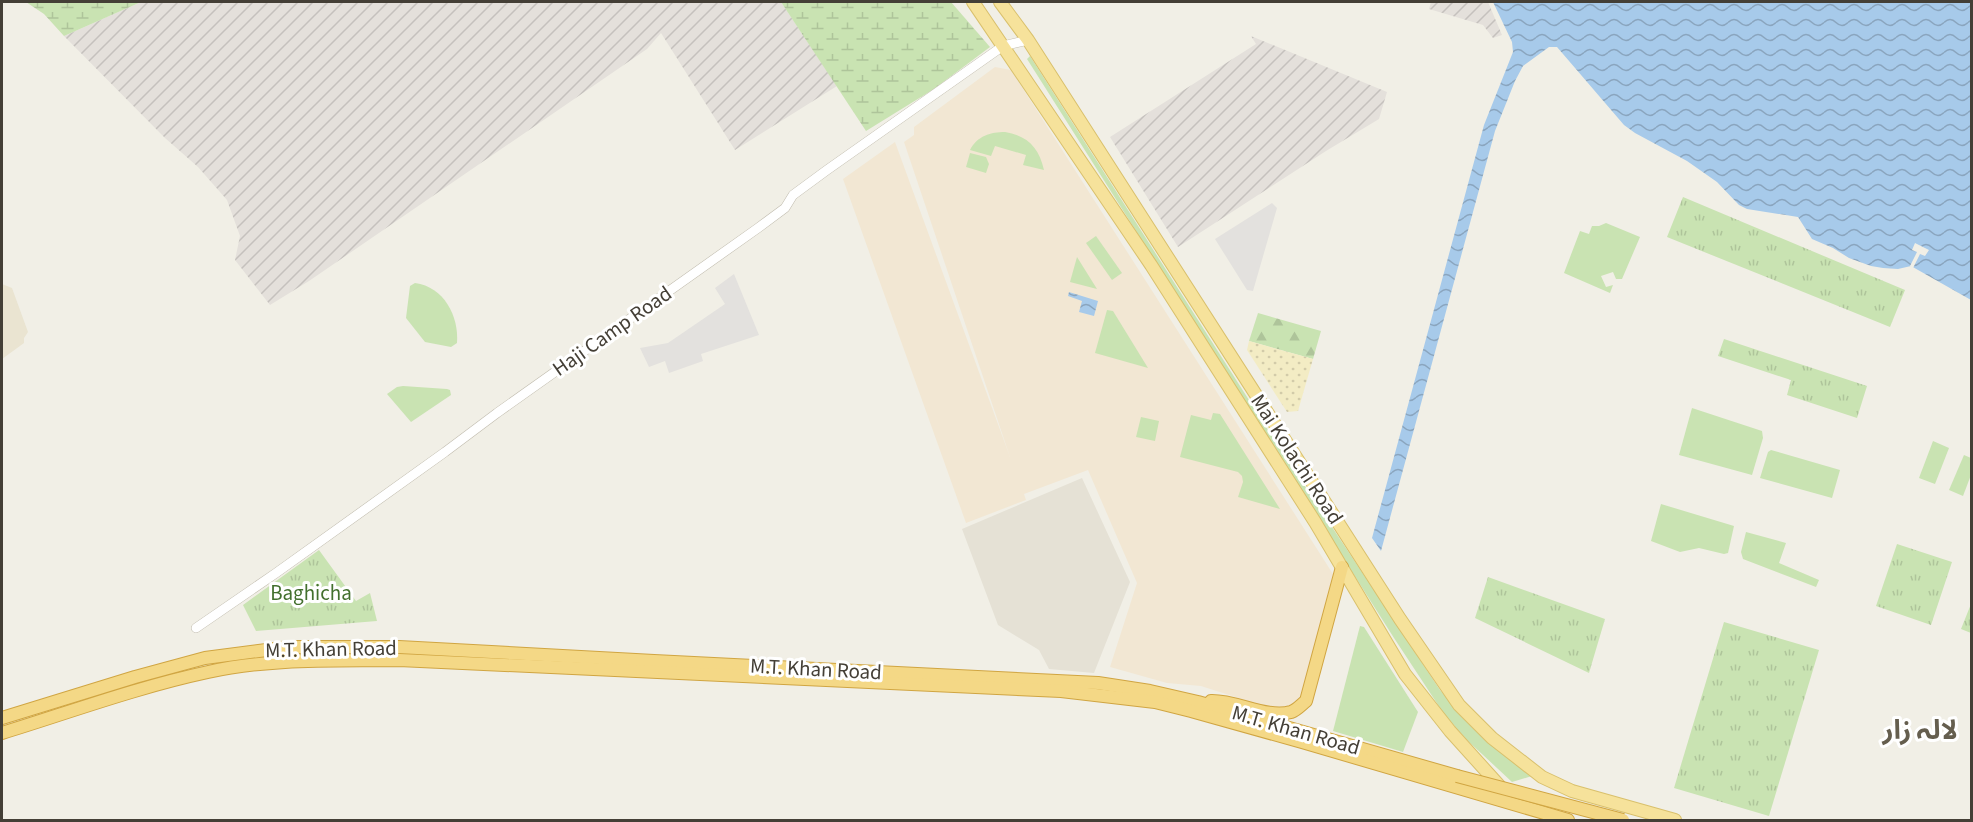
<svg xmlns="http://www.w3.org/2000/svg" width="1973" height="822" viewBox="0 0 1973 822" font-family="'Source Sans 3','Noto Sans Arabic',sans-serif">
<defs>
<pattern id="industrial-furrows" width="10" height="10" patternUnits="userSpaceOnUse" patternTransform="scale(1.5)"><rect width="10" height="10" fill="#e4e0db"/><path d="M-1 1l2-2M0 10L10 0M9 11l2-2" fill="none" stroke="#c5c1bd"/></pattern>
<pattern id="forest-firs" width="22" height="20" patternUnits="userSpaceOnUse" patternTransform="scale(1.5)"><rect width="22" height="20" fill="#c9e3b2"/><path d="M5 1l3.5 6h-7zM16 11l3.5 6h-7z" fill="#aec49a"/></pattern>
<pattern id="wetland-marsh" width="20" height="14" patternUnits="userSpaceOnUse" patternTransform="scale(1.5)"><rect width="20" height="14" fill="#c9e3b2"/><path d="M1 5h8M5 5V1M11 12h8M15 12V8" fill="none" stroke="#aec49a"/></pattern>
<pattern id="sand-dots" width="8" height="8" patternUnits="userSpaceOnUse" patternTransform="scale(1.5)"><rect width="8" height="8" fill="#f3ecc4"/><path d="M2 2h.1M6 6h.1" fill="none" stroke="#d2cba9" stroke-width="1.8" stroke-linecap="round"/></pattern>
<pattern id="park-tufts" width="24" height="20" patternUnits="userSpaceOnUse" patternTransform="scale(1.5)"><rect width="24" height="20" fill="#c9e3b2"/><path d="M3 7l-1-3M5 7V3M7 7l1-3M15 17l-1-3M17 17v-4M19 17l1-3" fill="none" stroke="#aec49a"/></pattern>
<pattern id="water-waves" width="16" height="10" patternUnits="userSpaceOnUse" patternTransform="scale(1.5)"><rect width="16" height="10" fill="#a7caea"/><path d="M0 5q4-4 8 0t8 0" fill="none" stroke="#8aa5be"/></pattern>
</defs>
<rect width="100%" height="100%" fill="#f1efe6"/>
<polygon fill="#e5e1d5" points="1082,478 1130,582 1094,673 1049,669 1039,650 998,625 962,529"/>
<polygon fill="#f2e7d3" points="995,67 1011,70 1333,574 1301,699 1293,707 1276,710 1201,686 1167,683 1110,667 1137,583 1088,470 1024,494 1026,500 966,523 843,179 895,142 1010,457 904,142 914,135 914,127"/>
<g fill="url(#industrial-furrows)">
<polygon points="141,2 781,2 837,86 735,150 661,33 647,49 309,281 270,305 235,260 240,236 227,200 198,167 165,138 64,36"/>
<polygon points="1431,2 1488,2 1502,35 1493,38 1483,25 1429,9"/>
<polygon points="1251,36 1387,92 1379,119 1326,151 1178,247 1110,137 1256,44"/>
</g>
<polygon fill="#eae4d1" points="2,284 12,288 28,332 24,338 24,343 2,359"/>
<g fill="#c9e3b2">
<polygon points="1030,56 1275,441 1440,690 1464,719 1532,776 1512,782 1468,741 1444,714 1394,638 1027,59"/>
<path d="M1005,132C1028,136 1039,148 1044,170L1023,165L1026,155L995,146L991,156L970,150C977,136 991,132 1005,132Z"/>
<polygon points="970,153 986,157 989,164 986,173 966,167"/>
<polygon points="1606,223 1640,237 1622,279 1616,279 1613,272 1601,276 1606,287 1613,285 1610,293 1564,273 1580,231 1589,234 1592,226 1599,226"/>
<polygon points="1096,236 1122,273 1112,280 1086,243"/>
<polygon points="1077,257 1097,289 1070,282"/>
<path d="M415,283C444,287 459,316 457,343L451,347L425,342L406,318L410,286Z"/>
<polygon points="1107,310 1113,311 1148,368 1095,353"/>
<polygon points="403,386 447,389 450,390 451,395 411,422 387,394 397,387"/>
<polygon points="1692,408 1762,431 1763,438 1752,475 1679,455"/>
<polygon points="1213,413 1220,414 1280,509 1238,497 1243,482 1242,476 1238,472 1180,457 1191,415 1211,420"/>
<polygon points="1141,417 1159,421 1155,441 1136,437"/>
<polygon points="1933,441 1949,448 1935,484 1919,478"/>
<polygon points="1771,450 1840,470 1832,498 1760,478 1768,452"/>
<polygon points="1964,455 1971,458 1971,475 1963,496 1949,490"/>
<polygon points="1661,504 1734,526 1728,553 1724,554 1699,548 1680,552 1651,541"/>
<polygon points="1746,532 1786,543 1779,563 1819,580 1816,587 1743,559 1741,552"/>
<polygon points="1360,626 1364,627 1418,712 1403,752 1333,731"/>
</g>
<polygon fill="url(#forest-firs)" points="1258,313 1321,331 1313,359 1249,341"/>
<g fill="url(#wetland-marsh)">
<polygon points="26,2 141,2 64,36 44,14"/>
<polygon points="781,2 951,2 990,47 934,89 866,131"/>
</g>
<polygon fill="url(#sand-dots)" points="1249,341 1313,359 1298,411 1287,412 1247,350"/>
<g fill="url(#park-tufts)">
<polygon points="1683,197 1905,290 1890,327 1667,237"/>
<polygon points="1724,339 1867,386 1857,418 1787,395 1791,380 1718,356"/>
<polygon points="1897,544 1952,562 1931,625 1876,606"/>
<polygon points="319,550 356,601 370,593 377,621 256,631 243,605"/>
<polygon points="1488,577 1605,619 1589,673 1475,618"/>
<polygon points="1971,604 1971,633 1961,629"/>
<polygon points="1724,622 1819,650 1769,816 1674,788"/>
</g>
<g fill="#e3e1de">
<polygon points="1272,203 1277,208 1253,291 1247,290 1215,239"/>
<polygon points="734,274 759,335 701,354 703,361 669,373 665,361 649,367 640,348 668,343 725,304 715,288"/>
</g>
<g fill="url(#water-waves)">
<polygon points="1493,2 1971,2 1971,300 1911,266 1898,269 1883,268 1871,266 1849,258 1833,248 1812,239 1798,217 1747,209 1739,205 1717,182 1687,161 1635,133 1624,125 1557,47 1549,47 1523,66 1515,81 1495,131 1381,551 1372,538 1484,125 1513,52 1512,42"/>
<polygon points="1069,292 1098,301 1094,316 1079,312 1082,301 1068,296"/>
</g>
<polygon fill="#f1efe6" points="1915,243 1929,250 1925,256 1920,254 1913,268 1910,266 1917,252 1912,250"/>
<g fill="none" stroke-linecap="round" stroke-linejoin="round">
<g stroke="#bfbaac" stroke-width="10">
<polyline id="tertiary" points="196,628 276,573 445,452 497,413 758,228 785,208 793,195 827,170 1003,46 1028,40"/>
</g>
<g stroke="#d9c06c" stroke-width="14">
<g id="primary">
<polyline points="973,2 1151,265 1315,522 1405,674 1450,731 1505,792"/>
<polyline points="1000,2 1028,40 1400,619 1459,705 1492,738 1542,777 1572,791 1675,820"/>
</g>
</g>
<g stroke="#d0a542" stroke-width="14">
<g id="trunk">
<path d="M1211,701C1236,700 1267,719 1291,712C1297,710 1301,705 1306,701L1342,567"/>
<polyline points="2,718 135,677 205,658 289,647 399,647 654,661 1098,683 1150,691 1198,702 1457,776"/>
<path d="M2,733C70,712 138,687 208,672C271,658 335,661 399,660L1061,691L1155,702L1191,711L1302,742L1568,820"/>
</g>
</g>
<use href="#tertiary" stroke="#fff" stroke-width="9"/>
<use href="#primary" stroke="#f6e29b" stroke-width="12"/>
<use href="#trunk" stroke="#f4d886" stroke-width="12"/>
<g stroke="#d0a542" stroke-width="14" stroke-linecap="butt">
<polyline id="trunk-bridge" points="1457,776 1623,820"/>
</g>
<use href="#trunk-bridge" stroke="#f4d886" stroke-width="12"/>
</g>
<g text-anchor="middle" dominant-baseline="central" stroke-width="6" stroke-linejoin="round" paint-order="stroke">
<g font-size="21" fill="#443f36" stroke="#fff">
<text transform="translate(612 331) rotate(-35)">Haji Camp Road</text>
<text transform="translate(1297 459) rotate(57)">Mai Kolachi Road</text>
<text transform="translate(331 649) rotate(-1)">M.T. Khan Road</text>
<text transform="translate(816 669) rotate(3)">M.T. Khan Road</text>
<text transform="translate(1296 730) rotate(16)">M.T. Khan Road</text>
</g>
<g font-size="21" fill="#43702e" stroke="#fff">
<text x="311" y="593">Baghicha</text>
</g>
<g font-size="27" font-weight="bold" fill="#655e4e" stroke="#fff">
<text x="1920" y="730">لالہ زار</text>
</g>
</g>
<rect width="1973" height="822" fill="none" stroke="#443f36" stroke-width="6"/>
</svg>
